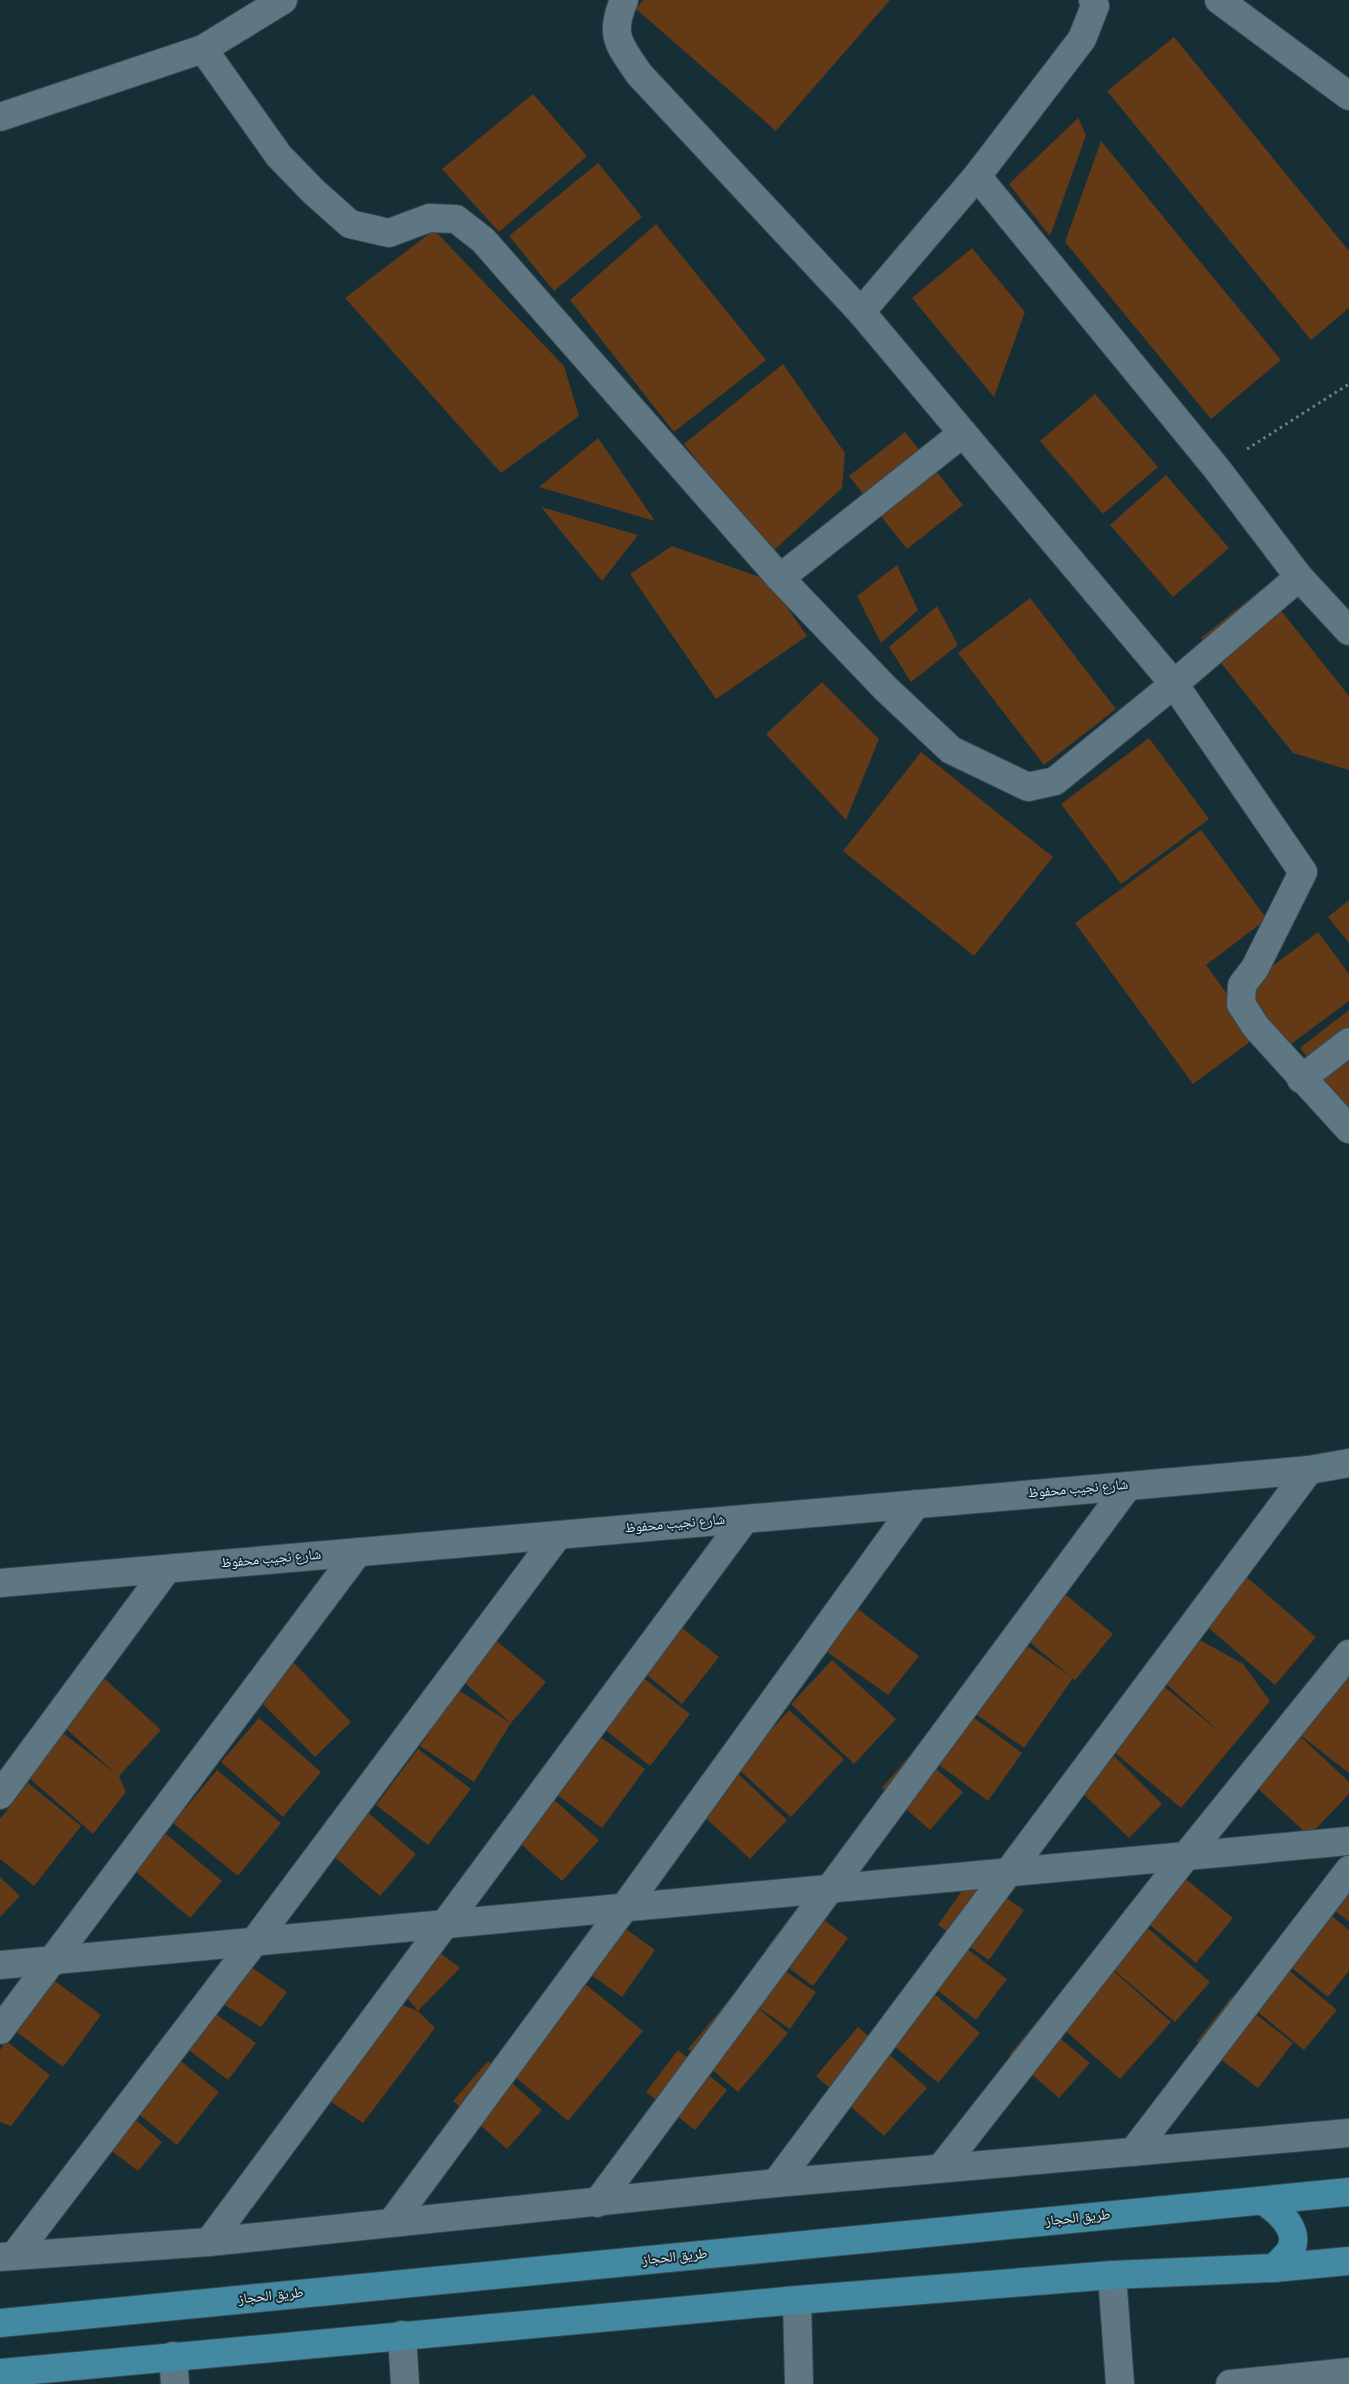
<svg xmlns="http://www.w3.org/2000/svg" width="1349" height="2384" viewBox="0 0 1349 2384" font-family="Georgia,'Noto Naskh Arabic',serif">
<rect width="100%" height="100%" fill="#162e36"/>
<g fill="#633916">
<polygon points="643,0 890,0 776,131 636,9"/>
<polygon points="1174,37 1349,251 1349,308 1311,340 1107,91"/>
<polygon points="533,94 587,156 499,232 442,169"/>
<polygon points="1078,118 1086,135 1050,236 1009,184"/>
<polygon points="1101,141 1281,360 1211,419 1065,242"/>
<polygon points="598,163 642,217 554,291 509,236"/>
<polygon points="656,224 766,360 674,432 570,300"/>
<polygon points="434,230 564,366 579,416 501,473 345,298"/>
<polygon points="972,248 1025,312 994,397 912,298"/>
<polygon points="783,364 845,453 842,488 771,553 684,444"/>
<polygon points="1095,394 1158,467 1103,514 1040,441"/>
<polygon points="905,432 963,505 907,549 849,476"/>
<polygon points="598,438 655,521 539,487"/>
<polygon points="1166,475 1229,548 1173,597 1110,525"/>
<polygon points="541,507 638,535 602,581"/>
<polygon points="672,546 768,580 807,636 716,699 630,574"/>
<polygon points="897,565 918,610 881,643 857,596"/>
<polygon points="1263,588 1349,696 1349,770 1293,753 1201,638"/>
<polygon points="1030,598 1116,709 1044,765 958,653"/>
<polygon points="937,606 958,645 911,682 889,647"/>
<polygon points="822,682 879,739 846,820 766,734"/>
<polygon points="1149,738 1209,819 1121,884 1061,804"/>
<polygon points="921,752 1053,857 974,956 843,851"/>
<polygon points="1201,830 1267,919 1206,965 1258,1036 1193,1084 1075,923"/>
<polygon points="1349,900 1349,943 1328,917"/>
<polygon points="1318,932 1349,974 1349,1001 1287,1047 1243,988"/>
<polygon points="1349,1010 1349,1112 1300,1048"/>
<polygon points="1243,1574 1316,1637 1275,1685 1202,1622"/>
<polygon points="1059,1589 1113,1634 1075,1680 1021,1635"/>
<polygon points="854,1606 919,1656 888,1695 823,1649"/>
<polygon points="677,1624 719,1657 682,1704 641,1670"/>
<polygon points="493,1638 546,1682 511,1723 474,1782 420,1746 458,1690 511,1723 459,1678"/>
<polygon points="1019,1640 1073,1678 1024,1748 970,1710"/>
<polygon points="1200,1640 1243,1664 1270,1701 1181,1808 1109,1748 1162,1685 1221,1733 1164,1682"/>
<polygon points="832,1660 896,1719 854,1764 791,1704"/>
<polygon points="293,1662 351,1722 315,1757 257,1698"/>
<polygon points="1349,1676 1349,1773 1299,1734"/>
<polygon points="642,1677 690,1714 650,1766 603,1728"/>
<polygon points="105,1679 161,1730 119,1776 126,1792 93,1834 28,1777 59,1730 115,1773 63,1726"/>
<polygon points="789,1710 844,1759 791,1817 737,1768"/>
<polygon points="966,1712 1022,1753 988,1801 931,1759"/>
<polygon points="259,1718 321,1772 283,1817 221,1762"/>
<polygon points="1285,1722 1349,1782 1349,1794 1309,1836 1239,1771"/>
<polygon points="595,1733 645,1769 602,1828 553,1792"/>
<polygon points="418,1749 471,1789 428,1845 376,1805"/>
<polygon points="914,1750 963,1792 930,1830 882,1788"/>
<polygon points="1108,1750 1162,1804 1129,1838 1074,1785"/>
<polygon points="733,1769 787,1820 750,1859 696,1809"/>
<polygon points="217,1770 281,1823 238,1876 173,1823"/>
<polygon points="28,1783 81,1826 34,1886 0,1859 0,1819"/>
<polygon points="551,1797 599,1840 562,1881 514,1838"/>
<polygon points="366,1811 416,1854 380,1896 330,1853"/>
<polygon points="166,1834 222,1881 190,1918 134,1870"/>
<polygon points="973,1875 1024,1910 989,1960 938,1925"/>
<polygon points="1181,1875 1233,1918 1196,1963 1144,1920"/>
<polygon points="0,1877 20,1896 0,1917"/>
<polygon points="1349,1882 1349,1922 1329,1906"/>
<polygon points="801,1903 848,1938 813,1986 765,1950"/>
<polygon points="1328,1913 1349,1930 1349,1971 1328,1997 1287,1964"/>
<polygon points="606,1915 655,1950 622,1997 573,1962"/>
<polygon points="1143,1924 1210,1982 1175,2022 1108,1965"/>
<polygon points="951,1937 1007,1979 976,2020 920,1977"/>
<polygon points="435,1949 460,1968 418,2011 402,1992"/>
<polygon points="776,1965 816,1992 790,2029 753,2004 788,2033 738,2092 688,2049 737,1990 751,2002"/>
<polygon points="250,1966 287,1992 261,2027 218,2001"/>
<polygon points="1110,1968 1171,2022 1120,2079 1060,2026"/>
<polygon points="1286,1968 1337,2010 1304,2050 1253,2008"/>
<polygon points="48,1976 101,2015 63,2067 10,2027"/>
<polygon points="917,1979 980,2033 938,2083 875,2030"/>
<polygon points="584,1983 643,2031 568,2121 509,2072"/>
<polygon points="1232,1996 1293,2043 1258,2088 1197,2041"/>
<polygon points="394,2002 418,2011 435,2028 363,2123 325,2098"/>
<polygon points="213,2012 256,2043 228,2080 185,2047"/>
<polygon points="1038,2020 1090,2063 1059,2098 1009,2055"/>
<polygon points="858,2027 927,2088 884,2136 816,2076"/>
<polygon points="6,2041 50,2075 11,2126 0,2122 0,2050"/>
<polygon points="678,2050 727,2090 695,2130 646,2092"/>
<polygon points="178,2059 219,2092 177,2145 136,2112"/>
<polygon points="488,2061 542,2110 507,2149 453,2101"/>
<polygon points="130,2115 162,2142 138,2171 105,2146"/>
</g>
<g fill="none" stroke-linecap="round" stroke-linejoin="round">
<g stroke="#354950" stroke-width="30">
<g id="street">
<path d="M624,0C609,36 619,44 639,74L861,312"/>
<polyline points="1093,0 1095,6 1082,39 977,176 861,312 1174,684 1303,872 1255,968 1242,985 1241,1004 1256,1027 1349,1129"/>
<polyline points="1219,0 1349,96"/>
<polyline points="203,49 279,156 314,192 350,224 389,233 429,218 456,219 483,240 780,578 885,688 951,750 1028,787 1055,781 1174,684 1299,577 1217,469 977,176"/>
<polyline points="0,117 203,49 283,0"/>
<polyline points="1299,577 1349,631"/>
<polyline points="780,578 963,433"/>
<polyline points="1301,1079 1349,1042"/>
<polyline points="0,1583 1128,1486 1309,1470 1349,1463"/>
<polyline points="0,1795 167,1569"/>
<polyline points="0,1965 1349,1841"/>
<polyline points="0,2030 358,1552"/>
<polyline points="1133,2152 1349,1870"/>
<polyline points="941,2168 1186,1856 1349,1654"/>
<polyline points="776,2183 1309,1470"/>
<polyline points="597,2203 1128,1486"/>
<polyline points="392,2222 624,1908 916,1504"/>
<polyline points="209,2242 745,1519"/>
<polyline points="14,2256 254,1942 558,1535"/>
<polyline points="0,2257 209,2242 776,2183 1349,2133"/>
<polyline points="1112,2275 1120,2384"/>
<polyline points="797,2300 799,2384"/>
<polyline points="402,2335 405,2384"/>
<polyline points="173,2356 175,2384"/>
<polyline points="1230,2384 1349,2372"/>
</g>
</g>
<g stroke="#354950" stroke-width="30">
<g id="primary">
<path d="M1263,2201C1278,2210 1302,2231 1290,2251C1286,2257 1279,2263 1274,2268"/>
<polyline points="0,2323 1349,2192"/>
<polyline points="0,2373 797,2300 1112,2275 1274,2268 1349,2261"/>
</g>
</g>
<polyline stroke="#6e8289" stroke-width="3" stroke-dasharray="2.5 4" stroke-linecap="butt" points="1247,449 1349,384"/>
<use href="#street" stroke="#5e7782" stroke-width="28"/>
<use href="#primary" stroke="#4289a1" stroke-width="28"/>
</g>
<g text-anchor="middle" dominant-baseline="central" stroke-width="4" stroke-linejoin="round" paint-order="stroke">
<g font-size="14" fill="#dbe9ef" stroke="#162e36">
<text transform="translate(1078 1490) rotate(-5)">شارع نجيب محفوظ</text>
<text transform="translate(675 1525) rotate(-5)">شارع نجيب محفوظ</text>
<text transform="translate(271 1560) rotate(-5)">شارع نجيب محفوظ</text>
<text transform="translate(1078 2219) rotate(-6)">طريق الحجاز</text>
<text transform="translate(675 2258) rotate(-6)">طريق الحجاز</text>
<text transform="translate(271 2297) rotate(-6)">طريق الحجاز</text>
</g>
</g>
</svg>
